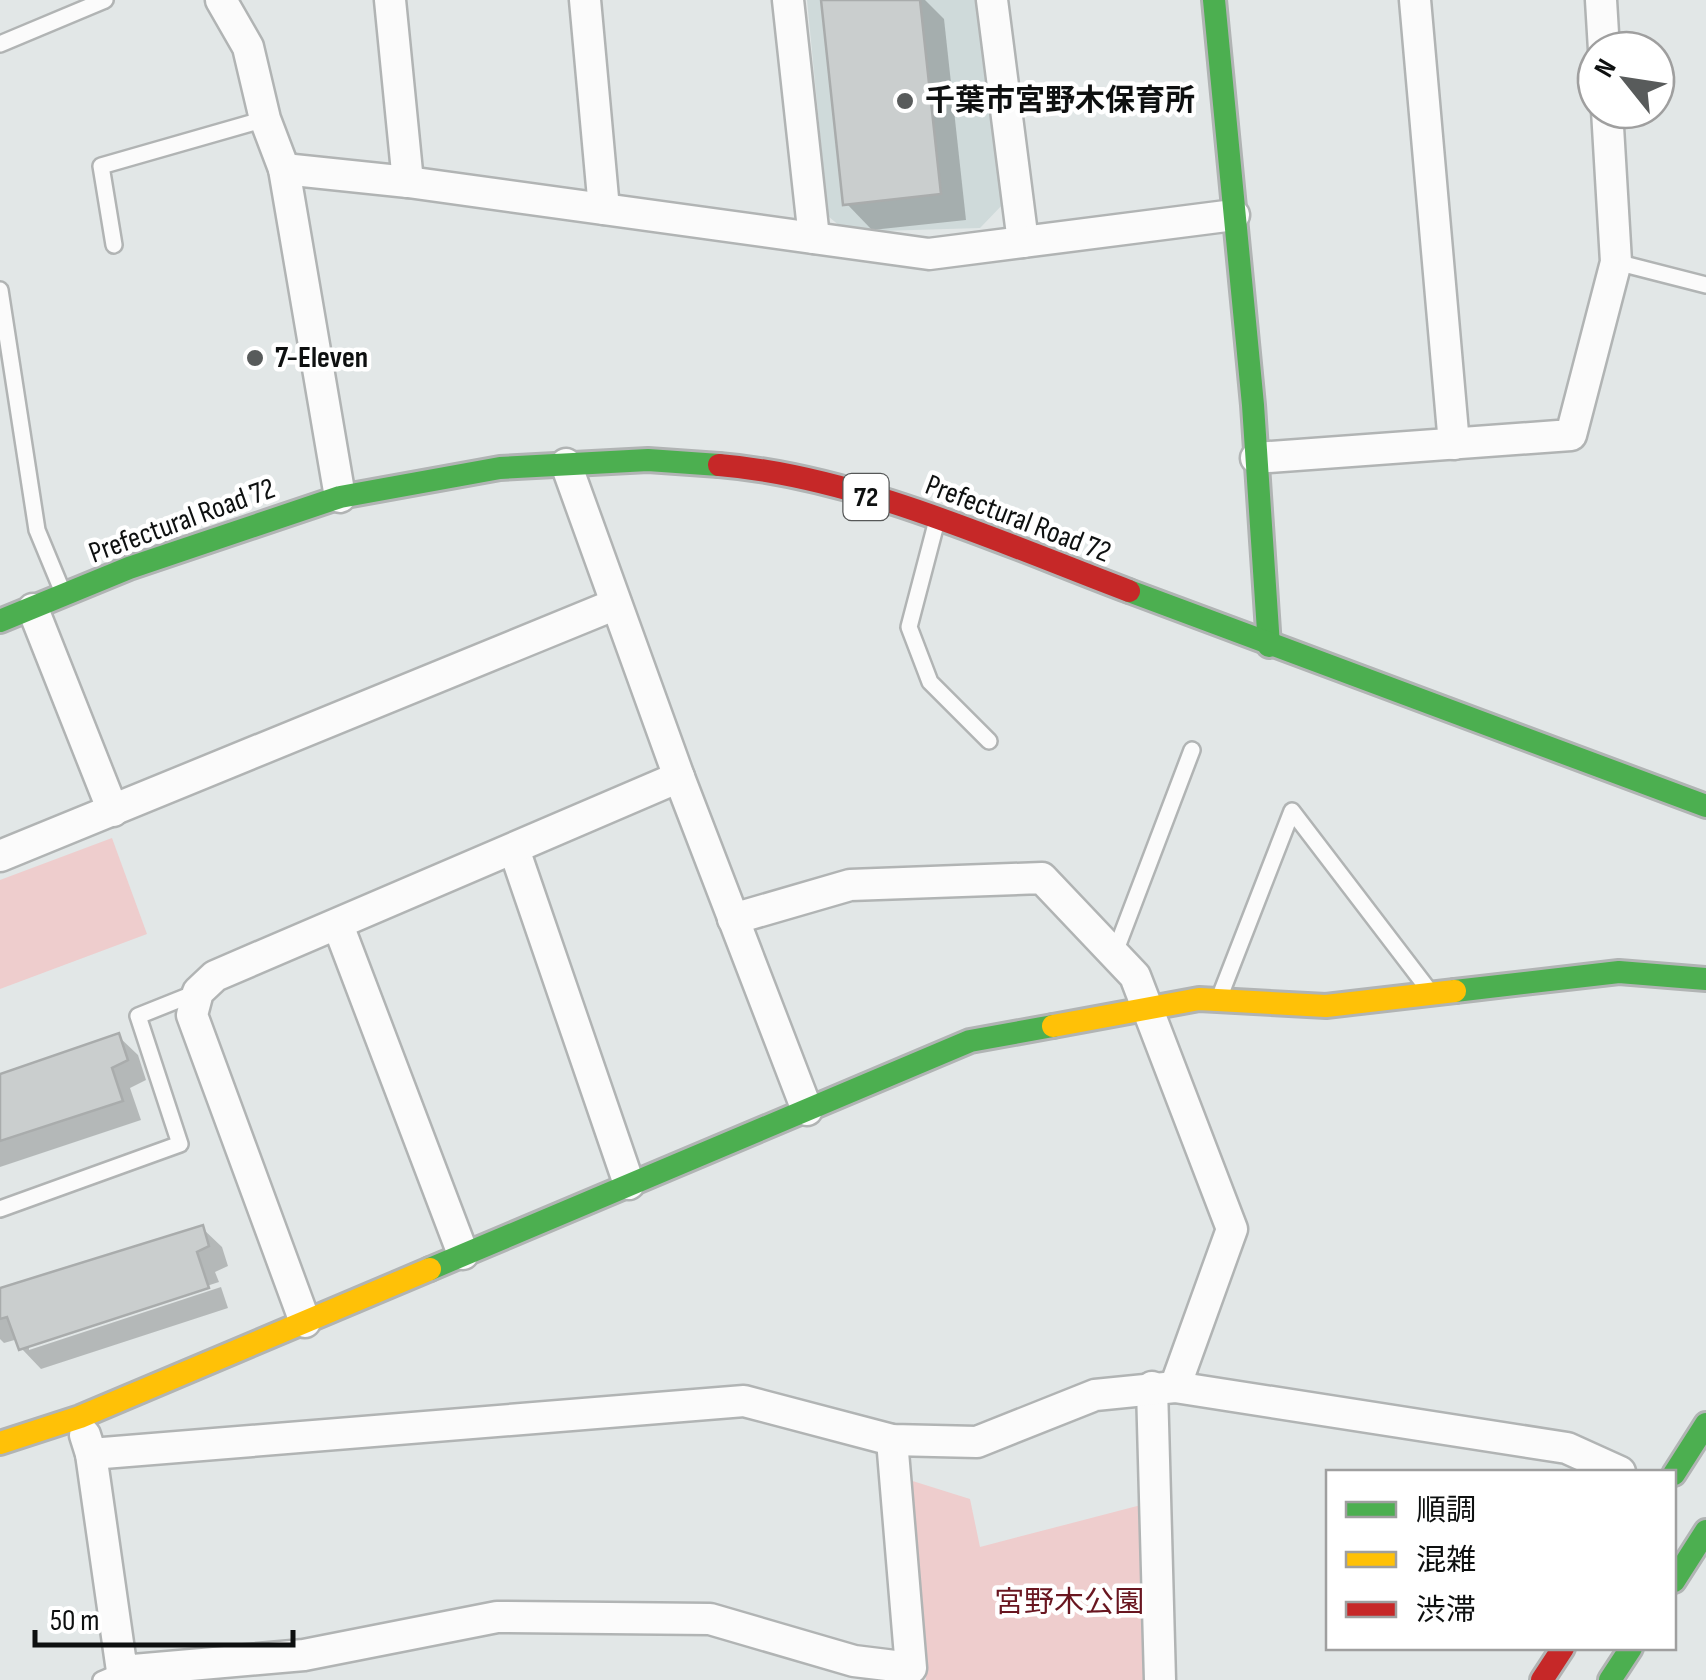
<svg xmlns="http://www.w3.org/2000/svg" width="1706" height="1680" viewBox="0 0 1706 1680" font-family="'Sofia Sans Condensed','Noto Sans JP',sans-serif">
<rect width="100%" height="100%" fill="#e2e7e7"/>
<polygon fill="#cfdada" points="807,0 984,0 1004,203 980,228 847,232 828,216"/>
<g fill="#eecdcd">
<polygon points="112,838 147,934 0,989 0,880"/>
<polygon points="903,1478 970,1499 980,1547 1141,1505 1149,1680 926,1680"/>
</g>
<g fill="#0003">
<polygon points="848,0 925,0 944,19 966,220 872,230 846,203"/>
<polygon points="118,1036 138,1055 146,1080 130,1088 141,1120 0,1167 0,1077"/>
<polygon points="202,1228 222,1247 228,1266 215,1272 219,1282 29,1344 29,1350 221,1287 228,1308 41,1369 22,1349 18,1339 4,1343 0,1339 0,1291"/>
</g>
<g fill="#cacece" stroke="#a9acac" stroke-width="2.5">
<polygon points="821,0 920,0 941,194 843,205"/>
<polygon points="119,1033 128,1060 112,1068 123,1101 0,1141 0,1074"/>
<polygon points="203,1225 209,1246 197,1252 209,1288 19,1350 7,1317 0,1319 0,1288"/>
</g>
<g fill="none" stroke-linecap="round" stroke-linejoin="round">
<g stroke="#b1b4b4" stroke-width="20">
<g id="lane">
<polyline points="0,44 105,0"/>
<polyline points="114,245 101,166 265,119"/>
<polyline points="1616,262 1706,285"/>
<polyline points="0,290 37,530 61,588"/>
<polyline points="936,524 909,627 930,682 989,741"/>
<polyline points="1114,955 1192,750"/>
<polyline points="1220,996 1292,811 1428,989"/>
<polyline points="0,1209 180,1144 138,1016 198,992"/>
<polyline points="101,1680 122,1671"/>
</g>
</g>
<g stroke="#b1b4b4" stroke-width="35">
<g id="street">
<polyline points="221,0 248,47 265,119 284,169 340,497"/>
<polyline points="390,0 408,182"/>
<polyline points="585,0 604,209"/>
<polyline points="788,0 814,238"/>
<polyline points="992,0 1023,242"/>
<polyline points="1415,0 1454,444"/>
<polyline points="1601,0 1604,50"/>
<polyline points="284,169 408,182 929,254 1234,215"/>
<polyline points="1256,458 1571,435 1616,262 1607,110"/>
<polyline points="566,464 679,777 807,1110"/>
<polyline points="33,609 113,811"/>
<polyline points="514,849 629,1184"/>
<polyline points="0,856 616,604"/>
<polyline points="733,919 850,885 1042,878 1135,976 1232,1229 1175,1387"/>
<polyline points="338,925 463,1254"/>
<polyline points="305,1322 192,1015 198,992 215,976 679,777"/>
<polyline points="1152,1387 1160,1680"/>
<polyline points="85,1435 91,1454 122,1671 304,1655 497,1617 710,1619 854,1661 911,1668 892,1440"/>
<polyline points="91,1454 744,1401 892,1440 977,1442 1095,1395 1175,1387 1567,1448 1620,1472"/>
</g>
</g>
<g stroke="#b1b4b4" stroke-width="28">
<g id="fast">
<polyline points="1214,0 1253,405 1269,646"/>
<polyline points="1129,591 1706,806"/>
<polyline points="0,621 129,568 340,497 500,468 648,460 719,465"/>
<polyline points="1455,991 1619,972 1706,979"/>
<polyline points="430,1269 970,1041 1053,1026"/>
<polyline points="1674,1474 1706,1424"/>
<polyline points="1674,1581 1706,1531"/>
<polyline points="1610,1680 1631,1648"/>
</g>
</g>
<g stroke="#b1b4b4" stroke-width="28">
<g id="slow">
<polyline points="1053,1026 1199,999 1326,1006 1455,991"/>
<polyline points="0,1443 80,1417 430,1269"/>
</g>
</g>
<g stroke="#b1b4b4" stroke-width="28">
<g id="jam">
<path d="M719,465C855,476 1002,543 1129,591"/>
<polyline points="1542,1680 1563,1648"/>
</g>
</g>
<use href="#lane" stroke="#fbfbfb" stroke-width="15"/>
<use href="#street" stroke="#fbfbfb" stroke-width="30"/>
<use href="#fast" stroke="#4caf50" stroke-width="22"/>
<use href="#slow" stroke="#ffc107" stroke-width="22"/>
<use href="#jam" stroke="#c62828" stroke-width="22"/>
</g>
<g fill="#585b5b" stroke="#fff" stroke-width="4">
<circle cx="905" cy="101" r="10"/>
<circle cx="255" cy="358" r="10"/>
</g>
<g text-anchor="middle" dominant-baseline="central" stroke-width="9" stroke-linejoin="round" paint-order="stroke">
<rect fill="#fff" stroke="#565858" stroke-width="2.5" x="843.5" y="474" width="45" height="46" rx="8"/>
<g font-size="28" font-weight="bold" fill="#0e1010">
<text x="866" y="497">72</text>
</g>
<g font-size="30" font-weight="bold" fill="#0e1010" stroke="#fff" text-anchor="start">
<text x="925" y="101">千葉市宮野木保育所</text>
<text x="275" y="358">7-Eleven</text>
</g>
<g font-size="30" fill="#0e1010" stroke="#fff">
<text transform="translate(1018 519) rotate(21)">Prefectural Road 72</text>
<text transform="translate(182 521) rotate(-20)">Prefectural Road 72</text>
</g>
<g font-size="30" fill="#691620" stroke="#fff">
<text x="1069" y="1603">宮野木公園</text>
</g>
</g>
<rect x="1326" y="1470" width="350" height="180" fill="#ffffff" stroke="#9f9f9f" stroke-width="2.5"/>
<rect x="1346" y="1502" width="50" height="15" fill="#4caf50" stroke="#9f9f9f" stroke-width="2.5"/>
<text x="1416" y="1520" font-size="30" fill="#0e1010">順調</text>
<rect x="1346" y="1552" width="50" height="15" fill="#ffc107" stroke="#9f9f9f" stroke-width="2.5"/>
<text x="1416" y="1570" font-size="30" fill="#0e1010">混雑</text>
<rect x="1346" y="1602" width="50" height="15" fill="#c62828" stroke="#9f9f9f" stroke-width="2.5"/>
<text x="1416" y="1620" font-size="30" fill="#0e1010">渋滞</text>
<g transform="translate(1626 80) rotate(300)"><circle r="48" fill="#ffffff" stroke="#9f9f9f" stroke-width="2.5"/>
<path d="M0-8L18 38L0 25L-18 38Z" fill="#585b5b"/>
<text y="-15" font-size="28" font-weight="bold" text-anchor="middle" fill="#0e1010">N</text>
</g>
<path d="M35 1630v15h258v-15" fill="none" stroke="#0e1010" stroke-width="5"/>
<text x="50" y="1630" font-size="30" fill="#0e1010" stroke="#ffffff" stroke-width="8" paint-order="stroke">50 m</text>
</svg>
